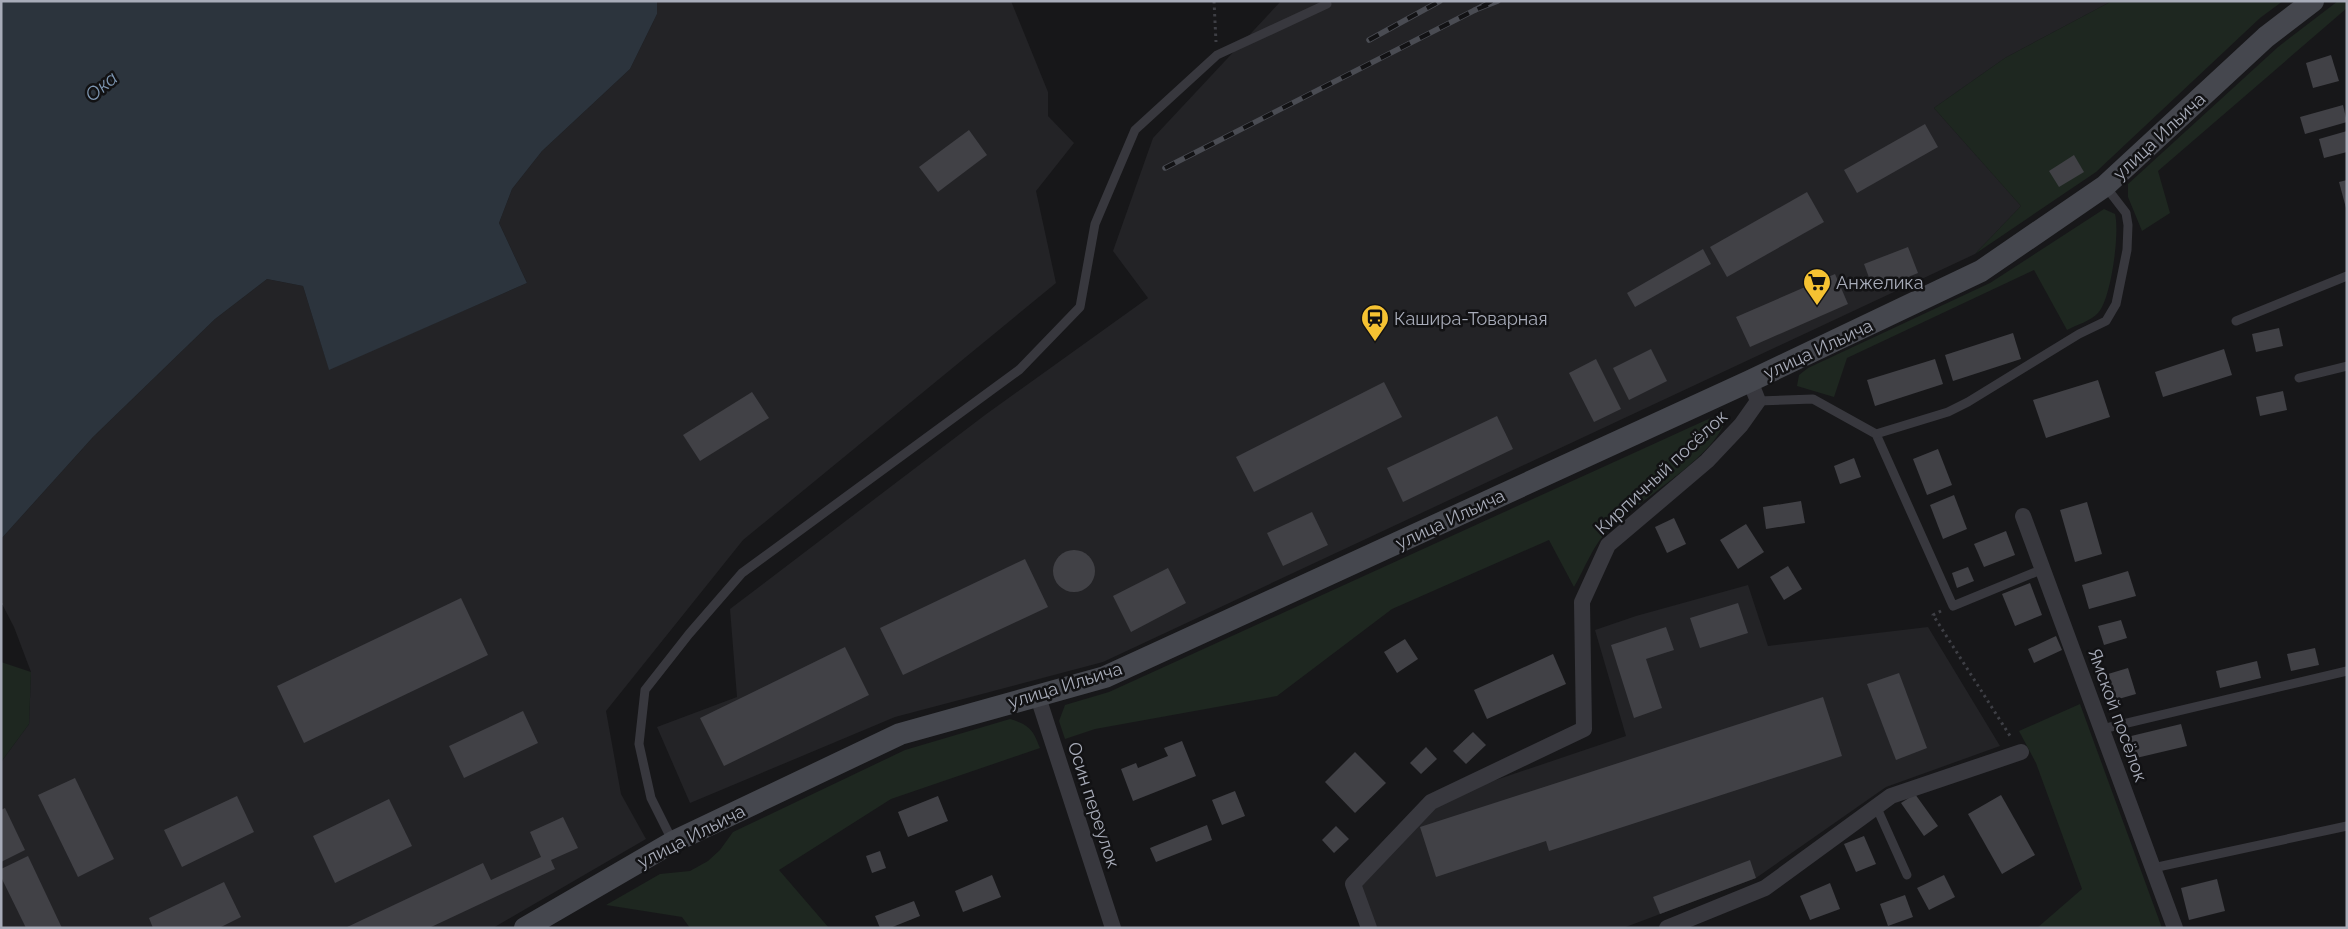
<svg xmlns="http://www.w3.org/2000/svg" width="2348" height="929" viewBox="0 0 2348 929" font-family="Raleway,sans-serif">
<rect width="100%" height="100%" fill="#171719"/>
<g fill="#232326">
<polygon points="657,1 1011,1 1048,92 1048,116 1074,143 1036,191 1056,283 743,540 606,711 621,794 646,839 493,928 1,928 1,762 29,724 31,672 14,627 1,602 1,539 93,437 215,319 267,279 303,286 329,369 527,283 499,223 512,189 542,151 630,69 657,14"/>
<polygon points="1281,1 2112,1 2005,58 1934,108 2021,206 1975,254 1103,662 895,717 690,803 657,727 737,697 730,609 985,415 1148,298 1113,251 1153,138"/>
<polygon points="1748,585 1768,646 1928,627 2000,746 1886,787 1756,878 1623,928 1369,928 1353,884 1431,802 1626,736 1595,630 1636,616"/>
</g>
<g fill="#1e2720">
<polygon points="2112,1 2283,1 2260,18 2096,172 1975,254 2021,206 1934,108 2005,58"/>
<polygon points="2338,1 2347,1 2347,8 2158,171 2170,213 2142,231 2128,197 2128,184 2278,47"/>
<path d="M2104,209L2115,214C2120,232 2111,300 2098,313C2091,321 2076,325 2067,330L2034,270L1847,358L1834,397L1797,386L1799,375L1808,368L1990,283Z"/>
<path d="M1715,416H1721L1725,421C1714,458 1633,503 1605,534C1593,546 1583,572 1574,587L1549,540L1392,609L1277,696L1095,729L1065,739L1059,721L1065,705L1109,692Z"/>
<polygon points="1,662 31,672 29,724 1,762"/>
<polygon points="2080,704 2162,928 2037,928 2082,889 2036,763 2019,731"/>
<path d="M1010,719C1030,725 1033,730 1040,748L891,799L779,870L829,928H690L682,917L606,905L660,874L690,871L708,861L720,850L733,832L905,750Z"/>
</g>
<polygon fill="#2c343d" points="1,1 657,1 657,14 630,69 542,151 512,189 499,223 527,283 329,370 303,286 267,279 215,319 93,437 1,539"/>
<g fill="#414146">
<polygon points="2331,55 2339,81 2313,88 2306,63"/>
<polygon points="2343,105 2347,122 2305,134 2300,117"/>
<polygon points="1925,124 1938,147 1857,193 1844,170"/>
<polygon points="969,130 987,155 938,192 919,167"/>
<polygon points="2347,131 2347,152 2324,158 2319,139"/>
<polygon points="2074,155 2084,172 2059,187 2049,171"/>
<polygon points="2347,180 2347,208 2346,208 2339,182"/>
<polygon points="1807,192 1824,222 1727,277 1710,247"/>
<polygon points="1908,247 1918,273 1874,291 1864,264"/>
<polygon points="1703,249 1711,264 1635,307 1627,293"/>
<polygon points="1835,274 1848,304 1750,347 1736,317"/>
<polygon points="2279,328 2283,346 2256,352 2252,334"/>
<polygon points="2013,333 2021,359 1953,381 1945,355"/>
<polygon points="1651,349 1667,381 1629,400 1613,368"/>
<polygon points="2224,349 2232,375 2163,397 2155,372"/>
<polygon points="1596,359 1621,409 1594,422 1569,373"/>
<polygon points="1935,359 1943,384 1875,406 1867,380"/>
<polygon points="2098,380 2110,417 2046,438 2033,400"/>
<polygon points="1384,382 1402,417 1254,492 1236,457"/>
<polygon points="2283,391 2287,410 2260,416 2256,397"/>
<polygon points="752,392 769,418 700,461 683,435"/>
<polygon points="1497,416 1513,449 1403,502 1387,468"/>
<polygon points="1938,449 1952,485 1927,495 1913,459"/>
<polygon points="1854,458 1861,477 1840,484 1834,466"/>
<polygon points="1954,495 1967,529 1943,539 1930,505"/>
<polygon points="1801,501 1805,523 1766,529 1763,507"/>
<polygon points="2087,502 2102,554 2075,562 2060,510"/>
<polygon points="1312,512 1328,545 1283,566 1267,533"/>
<polygon points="1674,518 1686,544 1667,553 1655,527"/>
<polygon points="1746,524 1764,552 1738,569 1720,540"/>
<polygon points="2006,531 2015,555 1984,567 1974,544"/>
<circle cx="1074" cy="571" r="21"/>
<polygon points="1025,559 1048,607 903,675 880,628"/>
<polygon points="1788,566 1802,589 1784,600 1770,577"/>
<polygon points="1968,567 1974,581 1957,588 1952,573"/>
<polygon points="1168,568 1186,603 1131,632 1113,596"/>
<polygon points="2128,571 2136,596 2089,609 2082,585"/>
<polygon points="2030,583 2042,615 2015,626 2002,594"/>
<polygon points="461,598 488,655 304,743 277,686"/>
<polygon points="1738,603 1748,633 1700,648 1690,618"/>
<polygon points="2121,620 2127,638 2104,645 2098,626"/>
<polygon points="1666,627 1674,650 1646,659 1662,708 1634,718 1611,645"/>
<polygon points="2056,636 2062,650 2034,663 2028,649"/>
<polygon points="1405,639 1418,659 1397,673 1384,652"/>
<polygon points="845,647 869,695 724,766 700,718"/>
<polygon points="2315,648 2319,665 2291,671 2287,654"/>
<polygon points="1553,654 1566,684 1487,719 1474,690"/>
<polygon points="2257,661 2261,678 2220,688 2216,671"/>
<polygon points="2128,668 2136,694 2115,700 2108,674"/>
<polygon points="1899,673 1927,748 1896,760 1867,684"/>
<polygon points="1823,697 1842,756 1549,851 1546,841 1436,877 1420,827"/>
<polygon points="523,711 538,743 464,778 449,746"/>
<polygon points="2181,724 2187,746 2132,759 2127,737"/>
<polygon points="1473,732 1486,745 1466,764 1453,751"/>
<polygon points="1182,741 1196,776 1133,801 1121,769 1136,763 1138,768 1168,756 1164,748"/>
<polygon points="1426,747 1437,759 1421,774 1410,763"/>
<polygon points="1355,752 1386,783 1355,813 1325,782"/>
<polygon points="75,778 114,859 78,877 38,795"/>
<polygon points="1235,791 1245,816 1222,825 1212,800"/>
<polygon points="1915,794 1938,826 1924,836 1901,803"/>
<polygon points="2001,795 2035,855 2002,874 1968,814"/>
<polygon points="237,796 254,832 182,867 164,830"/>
<polygon points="938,796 948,821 908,837 898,812"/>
<polygon points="389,799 412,846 335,883 313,836"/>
<polygon points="5,808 25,850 1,862 1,810"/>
<polygon points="563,817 578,848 551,860 555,869 429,928 345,928 483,863 491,880 541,857 530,832"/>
<polygon points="1207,825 1212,840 1156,862 1150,848"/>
<polygon points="1336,826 1349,839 1334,853 1322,840"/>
<polygon points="1864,836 1876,864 1856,872 1844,844"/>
<polygon points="880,851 886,868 872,873 866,856"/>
<polygon points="28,856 62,928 26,928 1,877 1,869"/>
<polygon points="1750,860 1756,878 1660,914 1653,897"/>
<polygon points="992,875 1001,897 963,912 955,891"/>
<polygon points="1944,875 1955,897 1929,910 1917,888"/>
<polygon points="2217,879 2225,911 2189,920 2181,888"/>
<polygon points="224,882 241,917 219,928 153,928 149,918"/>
<polygon points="1830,883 1840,909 1810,920 1800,896"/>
<polygon points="1905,895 1913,917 1888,926 1880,904"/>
<polygon points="914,901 920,916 890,928 880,928 875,916"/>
</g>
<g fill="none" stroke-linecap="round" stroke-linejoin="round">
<g stroke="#3e3f45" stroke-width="3" stroke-dasharray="2.5 4" stroke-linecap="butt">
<polyline points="1214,1 1216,42"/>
<polyline points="1,604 2,603"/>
<polyline points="1941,611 1933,615 2012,739"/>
</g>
<g stroke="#38383e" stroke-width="9">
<polyline points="2236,321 2347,276"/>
<polyline points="2299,378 2347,366"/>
<polyline points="1758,401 1813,399 1876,434 1953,606 2043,569"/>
<polyline points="1876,434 1948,412 1968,402 2079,334 2106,321 2116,304 2127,250 2128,225 2126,213 2106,187"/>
<polyline points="2102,729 2347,671"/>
<polyline points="1876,806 1907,875"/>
<polyline points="673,842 651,798 639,744 645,690 689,634 742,573 1019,370 1080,307 1095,224 1135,130 1217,55 1327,4"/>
<polyline points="2153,868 2347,826"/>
</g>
<g stroke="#38383e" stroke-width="16">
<polyline points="2023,516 2175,928"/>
<polyline points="1037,694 1113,928"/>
<polyline points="1369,928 1353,884 1431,802 1584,729 1582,602 1608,545 1707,461 1741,425 1758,401 1750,381"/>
<polyline points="1667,928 1765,888 1891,796 2021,752"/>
</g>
<polyline stroke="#45474e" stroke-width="22" points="525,928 673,842 900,734 1105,677 1750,381 1981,271 2105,186 2266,37 2313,1"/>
<g stroke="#4a4c53" stroke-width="5.5">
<g id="rail">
<polyline points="1492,1 1475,10 1498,1"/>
<polyline points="1369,40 1440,1"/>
<polyline points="1165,168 1475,10"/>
</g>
</g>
<use href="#rail" stroke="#121214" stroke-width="4" stroke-dasharray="11" stroke-linecap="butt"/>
</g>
<defs>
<g id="supermarket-pin" transform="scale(1.4375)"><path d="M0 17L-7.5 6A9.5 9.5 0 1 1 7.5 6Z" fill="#f5c232" stroke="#121214"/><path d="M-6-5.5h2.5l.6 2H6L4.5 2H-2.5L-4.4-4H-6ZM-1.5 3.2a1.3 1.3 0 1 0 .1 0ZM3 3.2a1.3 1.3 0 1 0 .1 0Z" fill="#111"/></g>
<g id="station-pin" transform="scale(1.4375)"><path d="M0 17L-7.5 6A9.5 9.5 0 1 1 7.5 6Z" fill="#f5c232" stroke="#121214"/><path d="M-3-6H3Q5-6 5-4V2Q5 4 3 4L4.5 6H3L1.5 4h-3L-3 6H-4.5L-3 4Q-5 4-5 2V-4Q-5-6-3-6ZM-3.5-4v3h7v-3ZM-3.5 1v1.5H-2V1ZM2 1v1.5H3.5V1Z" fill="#111"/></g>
</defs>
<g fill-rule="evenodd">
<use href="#supermarket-pin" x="1817" y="282"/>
<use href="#station-pin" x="1375" y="318"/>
</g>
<g text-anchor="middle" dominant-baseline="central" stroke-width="5" stroke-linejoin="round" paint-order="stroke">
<g font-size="18" fill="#a8acb9" stroke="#121214">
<text transform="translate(2159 136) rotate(-43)">улица Ильича</text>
<text transform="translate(1818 349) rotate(-25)">улица Ильича</text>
<text transform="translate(1661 472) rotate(-43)">Кирпичный посёлок</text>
<text transform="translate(1450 519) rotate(-25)">улица Ильича</text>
<text transform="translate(1065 685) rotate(-17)">улица Ильича</text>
<text transform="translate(2118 715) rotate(70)">Ямской посёлок</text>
<text transform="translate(1094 805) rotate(72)">Осин переулок</text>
<text transform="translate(691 836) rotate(-27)">улица Ильича</text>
</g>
<g font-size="18" fill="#a8acb9" stroke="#121214" text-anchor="start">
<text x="1836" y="282">Анжелика</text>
<text x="1394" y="318">Кашира-Товарная</text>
</g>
<g font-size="19" font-style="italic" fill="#7f98b4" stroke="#121214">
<text transform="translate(101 86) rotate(-40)">Ока</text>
</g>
</g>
<rect width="2348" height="929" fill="none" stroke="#a8acb9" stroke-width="5"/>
</svg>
